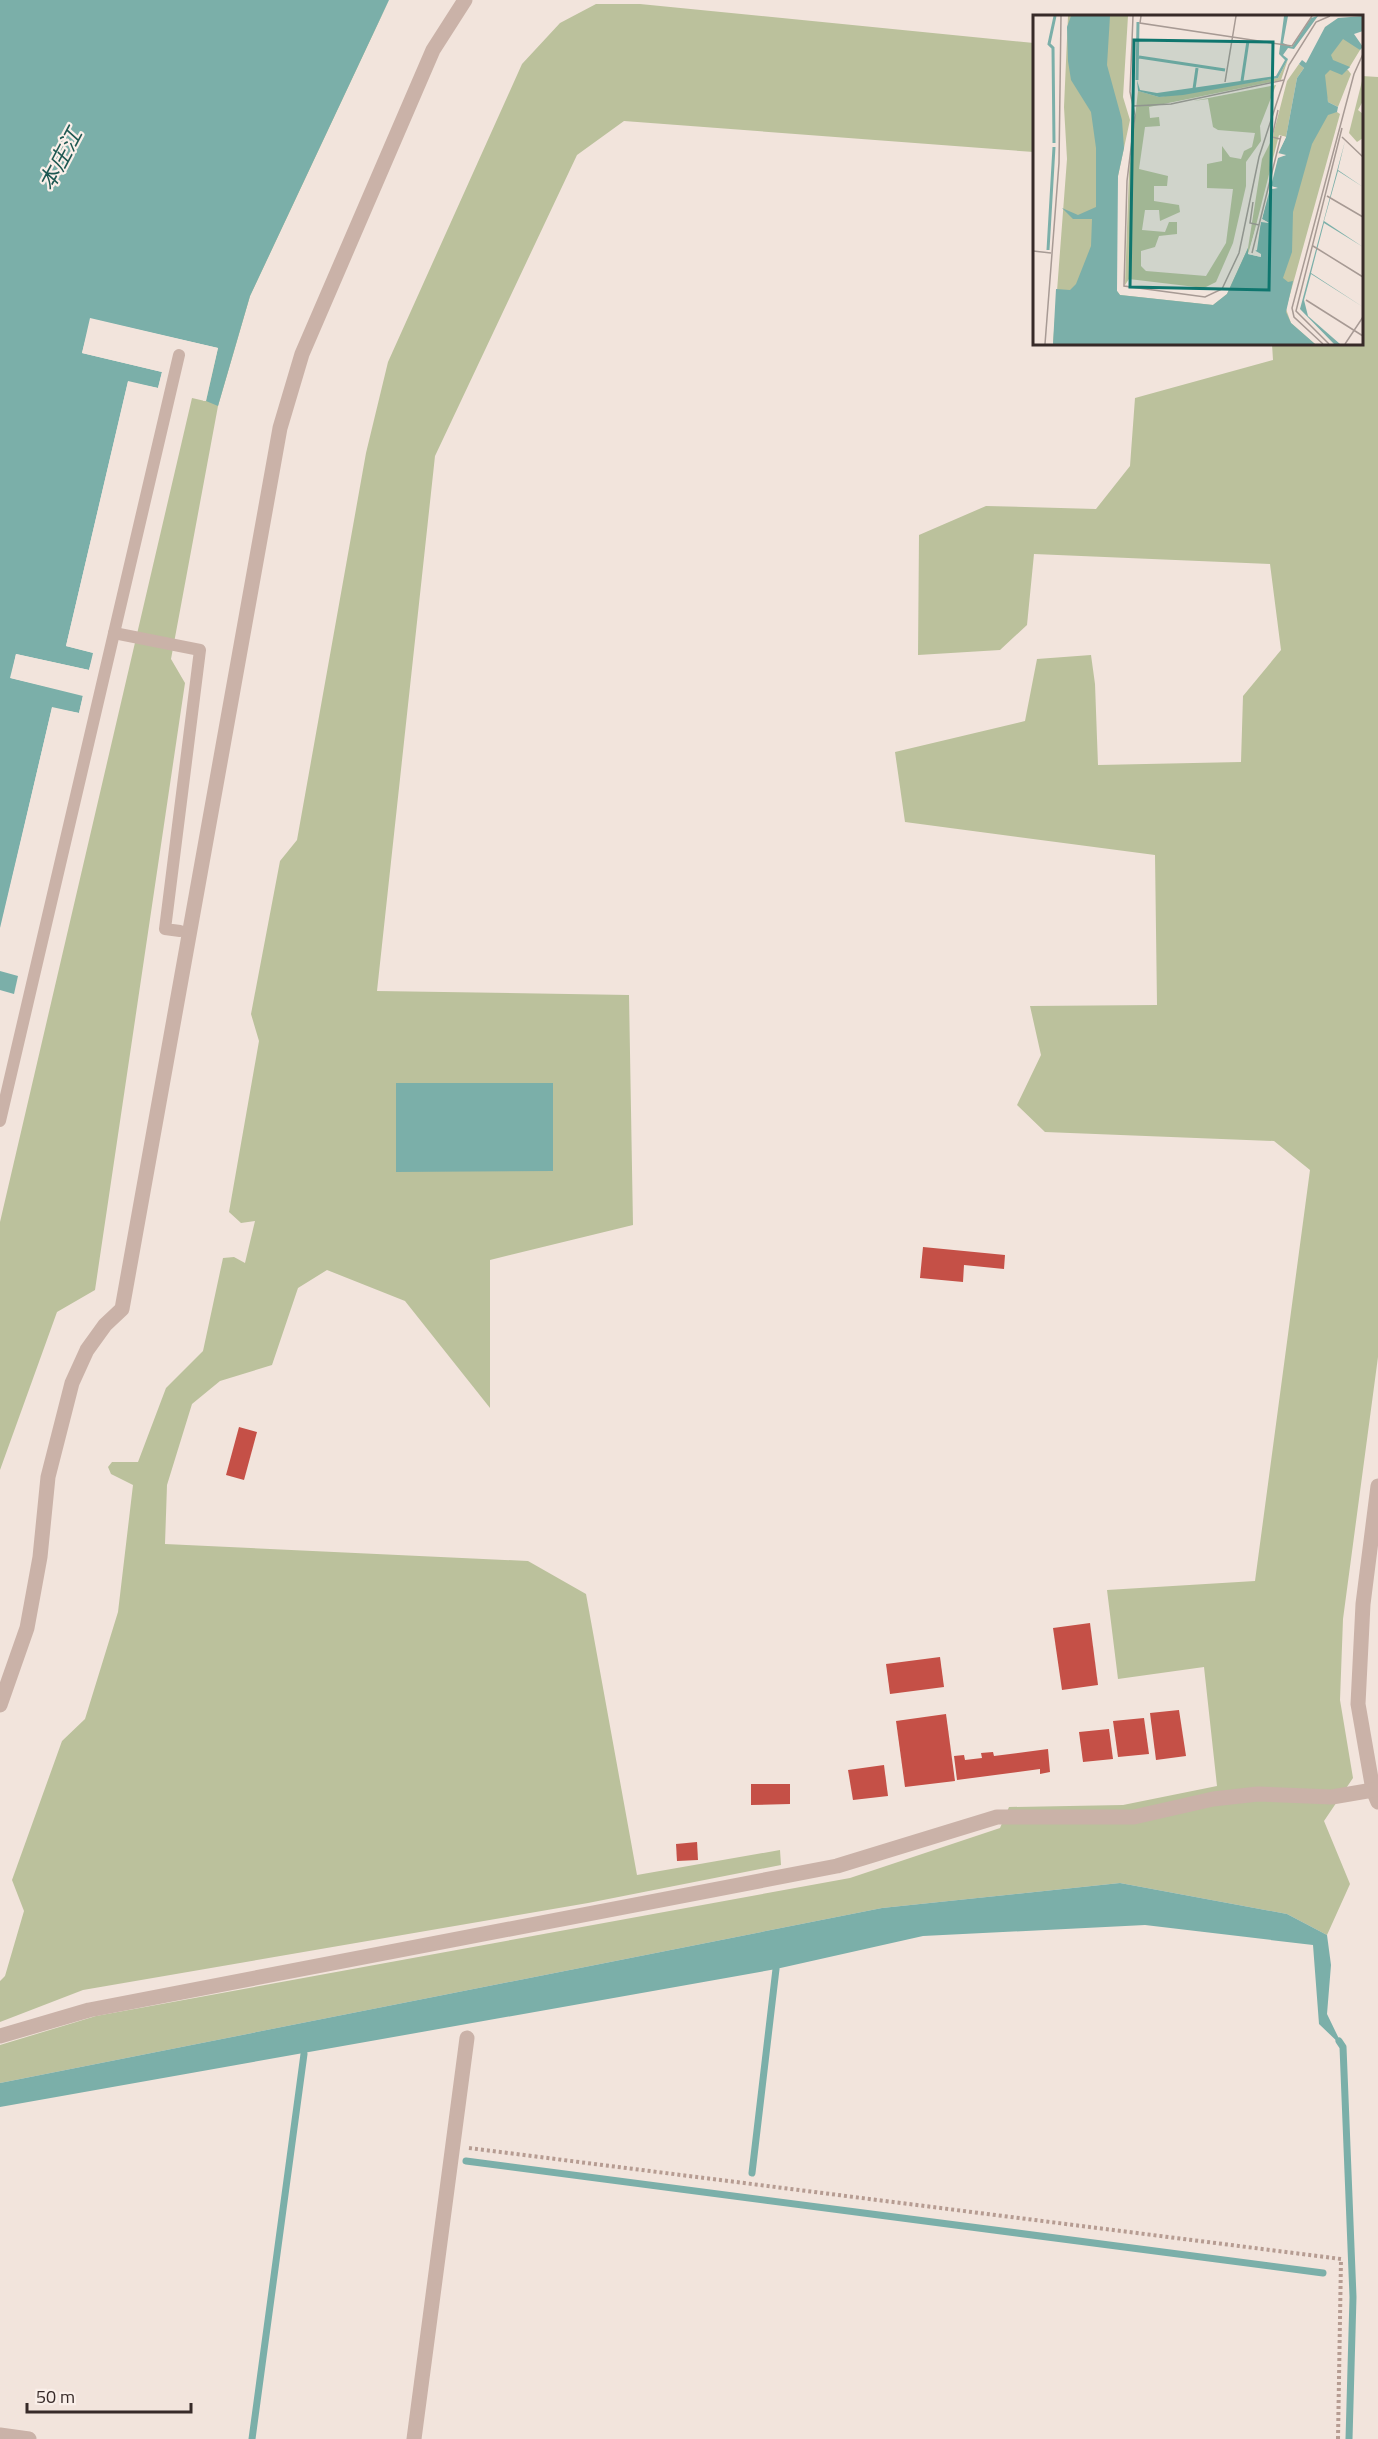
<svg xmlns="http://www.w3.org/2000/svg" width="1378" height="2439" viewBox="0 0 1378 2439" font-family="'Titillium Web','Noto Sans JP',sans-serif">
<rect width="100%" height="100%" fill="#f2e4dc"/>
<g fill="#bbc19c">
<polygon points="389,0 250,296 218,406 171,659 185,683 95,1290 57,1312 0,1470 0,1222 192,398 205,401 218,348"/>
<polygon points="596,4 640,4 1034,43 1034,152 624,121 577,155 435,456 377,991 629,995 633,1225 490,1260 490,1408 405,1301 327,1270 298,1288 272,1365 220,1381 192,1404 167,1485 165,1544 528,1561 586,1594 637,1875 780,1850 781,1865 588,1903 83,1990 0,2022 0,1981 5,1976 24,1911 12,1880 62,1741 85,1719 118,1612 133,1485 111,1474 108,1467 112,1462 138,1462 166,1388 203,1351 223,1258 234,1257 245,1263 255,1221 241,1223 229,1212 259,1041 251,1014 280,861 297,840 366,453 388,362 522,64 560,23"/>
<polygon points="1362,76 1378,77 1378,1357 1343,1619 1340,1700 1353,1778 1324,1821 1350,1884 1327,1935 1287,1914 1120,1883 882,1908 0,2083 0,2045 96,2016 850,1878 1000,1828 1009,1807 1123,1805 1217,1786 1204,1667 1118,1679 1107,1590 1255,1581 1310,1170 1274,1141 1045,1132 1017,1105 1041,1055 1030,1006 1157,1005 1155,855 905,822 895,752 1025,721 1037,659 1091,655 1095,684 1098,765 1241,762 1243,696 1281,650 1270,564 1034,554 1027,625 1000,650 918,655 919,535 986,506 1096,509 1130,466 1135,398 1273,360 1272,344 1362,344"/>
</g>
<g fill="#7bafa9">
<polygon points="0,0 389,0 250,296 218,406 206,401 218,348 91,319 82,353 162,372 158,388 128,382 66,646 94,653 89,670 16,654 11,678 83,695 79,713 52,708 0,928"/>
<polygon points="0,971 18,976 14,994 0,990"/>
<polygon points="396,1083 553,1083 553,1171 396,1172"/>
<polygon points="1120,1883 1287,1914 1327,1935 1331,1965 1327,2014 1343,2047 1319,2024 1313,1945 1145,1925 923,1936 776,1969 0,2107 0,2083 882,1908"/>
</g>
<polygon fill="#f2e4dc" points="90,318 218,348 206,401 203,401 214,350 92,322 86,351 163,369 165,372 159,391 130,385 69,644 96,651 92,672 89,673 18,657 14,676 84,693 86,696 80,716 54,711 3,929 0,931 52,707 79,713 83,696 10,678 16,654 89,670 93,653 66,646 128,381 158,388 162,372 82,353"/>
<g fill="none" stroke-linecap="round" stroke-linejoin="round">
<g stroke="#7bafa9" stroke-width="7">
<polyline points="1339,2041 1343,2047 1353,2297 1349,2439"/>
<polyline points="466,2161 1323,2273"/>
<polyline points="752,2173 776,1969"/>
<polyline points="252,2439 304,2054"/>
</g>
</g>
<g fill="#c55047">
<polygon points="923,1247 1005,1255 1004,1269 964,1265 963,1282 920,1278"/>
<polygon points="239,1427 257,1432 244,1480 226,1475"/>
<polygon points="1090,1623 1098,1685 1062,1690 1053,1628"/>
<polygon points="940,1657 944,1687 890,1694 886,1664"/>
<polygon points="1179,1710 1186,1756 1156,1760 1150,1713"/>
<polygon points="946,1714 955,1781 905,1787 896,1721"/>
<polygon points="1144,1718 1149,1754 1118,1757 1113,1721"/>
<polygon points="1109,1729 1113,1759 1083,1762 1079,1732"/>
<polygon points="1048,1749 1050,1772 1040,1774 1040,1769 957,1780 954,1756 964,1755 965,1760 982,1758 981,1753 993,1752 994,1756"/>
<polygon points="884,1765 888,1796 853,1800 848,1770"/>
<polygon points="751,1784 790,1784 790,1804 751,1805"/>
<polygon points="697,1842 698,1860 677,1861 676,1844"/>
</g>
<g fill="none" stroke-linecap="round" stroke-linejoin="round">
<polyline stroke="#b69c92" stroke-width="4" stroke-dasharray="3 3" stroke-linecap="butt" points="469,2148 1341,2259 1338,2439"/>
<g stroke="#cab2a8" stroke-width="12">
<polyline points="114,633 200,650 165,929 180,931"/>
<polyline points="0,1121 179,355"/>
</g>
<g stroke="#cab2a8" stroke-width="15">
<polyline points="1378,1486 1363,1604 1358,1704 1373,1790 1378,1802"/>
<polyline points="0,1705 27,1628 40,1557 48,1477 72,1383 87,1350 105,1325 122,1309 280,428 302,354 433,50 465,0"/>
<polyline points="0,2036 89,2010 837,1866 997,1817 1134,1817 1213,1799 1258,1794 1332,1797 1373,1790"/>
<polyline points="0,2435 29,2439"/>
<polyline points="414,2439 467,2038"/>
</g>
</g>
<g text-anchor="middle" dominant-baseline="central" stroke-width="4.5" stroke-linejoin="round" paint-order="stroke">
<g font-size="22" font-style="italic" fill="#1e5852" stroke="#faefe9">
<text transform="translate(60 159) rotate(-62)">本庄江</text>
</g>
</g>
<g transform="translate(1033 15)">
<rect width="330" height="330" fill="#f2e4dc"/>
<path d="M35,1H40L65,98L66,237L20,329L34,144L31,92ZM58,1H95L90,82L97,105L85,161ZM317,23L327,35L316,53L296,46L299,25ZM255,44L248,65L116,92L117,103L126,102L127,111L112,112L106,154L135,161L134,171H121V186L146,190L147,197L127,206L126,195H112L109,215L132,217L136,207H144V219L126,221L122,232L108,236V251L113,256L173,261L193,228L200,174L174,173V149L189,146V131L197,142L208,144L211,136L219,132L222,118L185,115L180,112L175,84L160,86L243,70L227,111L228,126L213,147V171L200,228L183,267L171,273L96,264L92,270L96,157L105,76L126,82L245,63ZM266,49L271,53L264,63L253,122L246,120L217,234L192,291L64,329L84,276L87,280L180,290L194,279L215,233L229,144L239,124L254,66ZM287,52L315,55L318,59L305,92L295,87ZM330,62V86L325,95L330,99V123L324,127L316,118ZM304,97L307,99L253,294L258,308L282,329H254L235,277L272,132L291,98Z" fill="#bbc19c"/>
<path d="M38,1H77L74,50L89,105L91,133L85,161L84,276L87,280L180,290L194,279L215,233V239L228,242L220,237L224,235L228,206L236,208L229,204L236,174L244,173L237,171L245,141H253L245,139L253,122L264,63L271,53L266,49L269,45L273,48L292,12L305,3L330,1V16L321,19L330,32L327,35L310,24L298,40L300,45L317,52L309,60L297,55L292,60L295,87L305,92L304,97L295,100L279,129L260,197L259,237L250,263L255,267L260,266L253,297L258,308L282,329H20L23,274L37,275L43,269L58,231L59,204H40L29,193L45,200L63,192V133L58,97L38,65L35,46L34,12ZM251,1H255L250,28L259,32L278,3L285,1L261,34L255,33L250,40L255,44L245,63L150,80L126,82L105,76L104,65L107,75L124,78L243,61L252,45L246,39ZM312,126L305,155L330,172L305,156L291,206L330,232L291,208L278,258L330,292L278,259L271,285L275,301L307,329H301L267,294Z" fill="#7bafa9"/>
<path d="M250,121L253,122L245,138L253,140L245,143L238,171L245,173L237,174L229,204L236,208L228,207L221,235L228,239V242L215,239Z" fill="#f2e4dc"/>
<path fill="none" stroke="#7bafa9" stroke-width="3" d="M106,42L192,55M104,65L105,7M209,66L215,26M161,74L164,53M21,128L20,33L16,29L22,1M15,235L21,132"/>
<path fill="none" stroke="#a79a94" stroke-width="1.5" d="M100,1L97,77L102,100L94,166L91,271L172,282L189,274L206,238L226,142L256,50L283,7L297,1M108,1L107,8L259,31L279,1M192,67L203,1M100,91L138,89L251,65M245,95L239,122L247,124M309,122L330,142M294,181L330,202M220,187L217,208L226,210M280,231L330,262M0,236L18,238M219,238L248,121M273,285L330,321M12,329L26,148L28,1M290,329L261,302L259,293L321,59L330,39M296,329L263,296L309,113M312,329L330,302"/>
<path fill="#0f766e" fill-opacity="0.15" stroke="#0f766e" stroke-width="3" d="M101,25L240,27L236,275L97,272Z"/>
<rect width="330" height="330" fill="none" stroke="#372a28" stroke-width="3"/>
</g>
<path d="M27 2403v9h164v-9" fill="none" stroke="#372a28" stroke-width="3"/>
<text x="36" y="2403" font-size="18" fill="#372a28" stroke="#faefe9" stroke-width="4.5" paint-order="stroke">50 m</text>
</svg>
